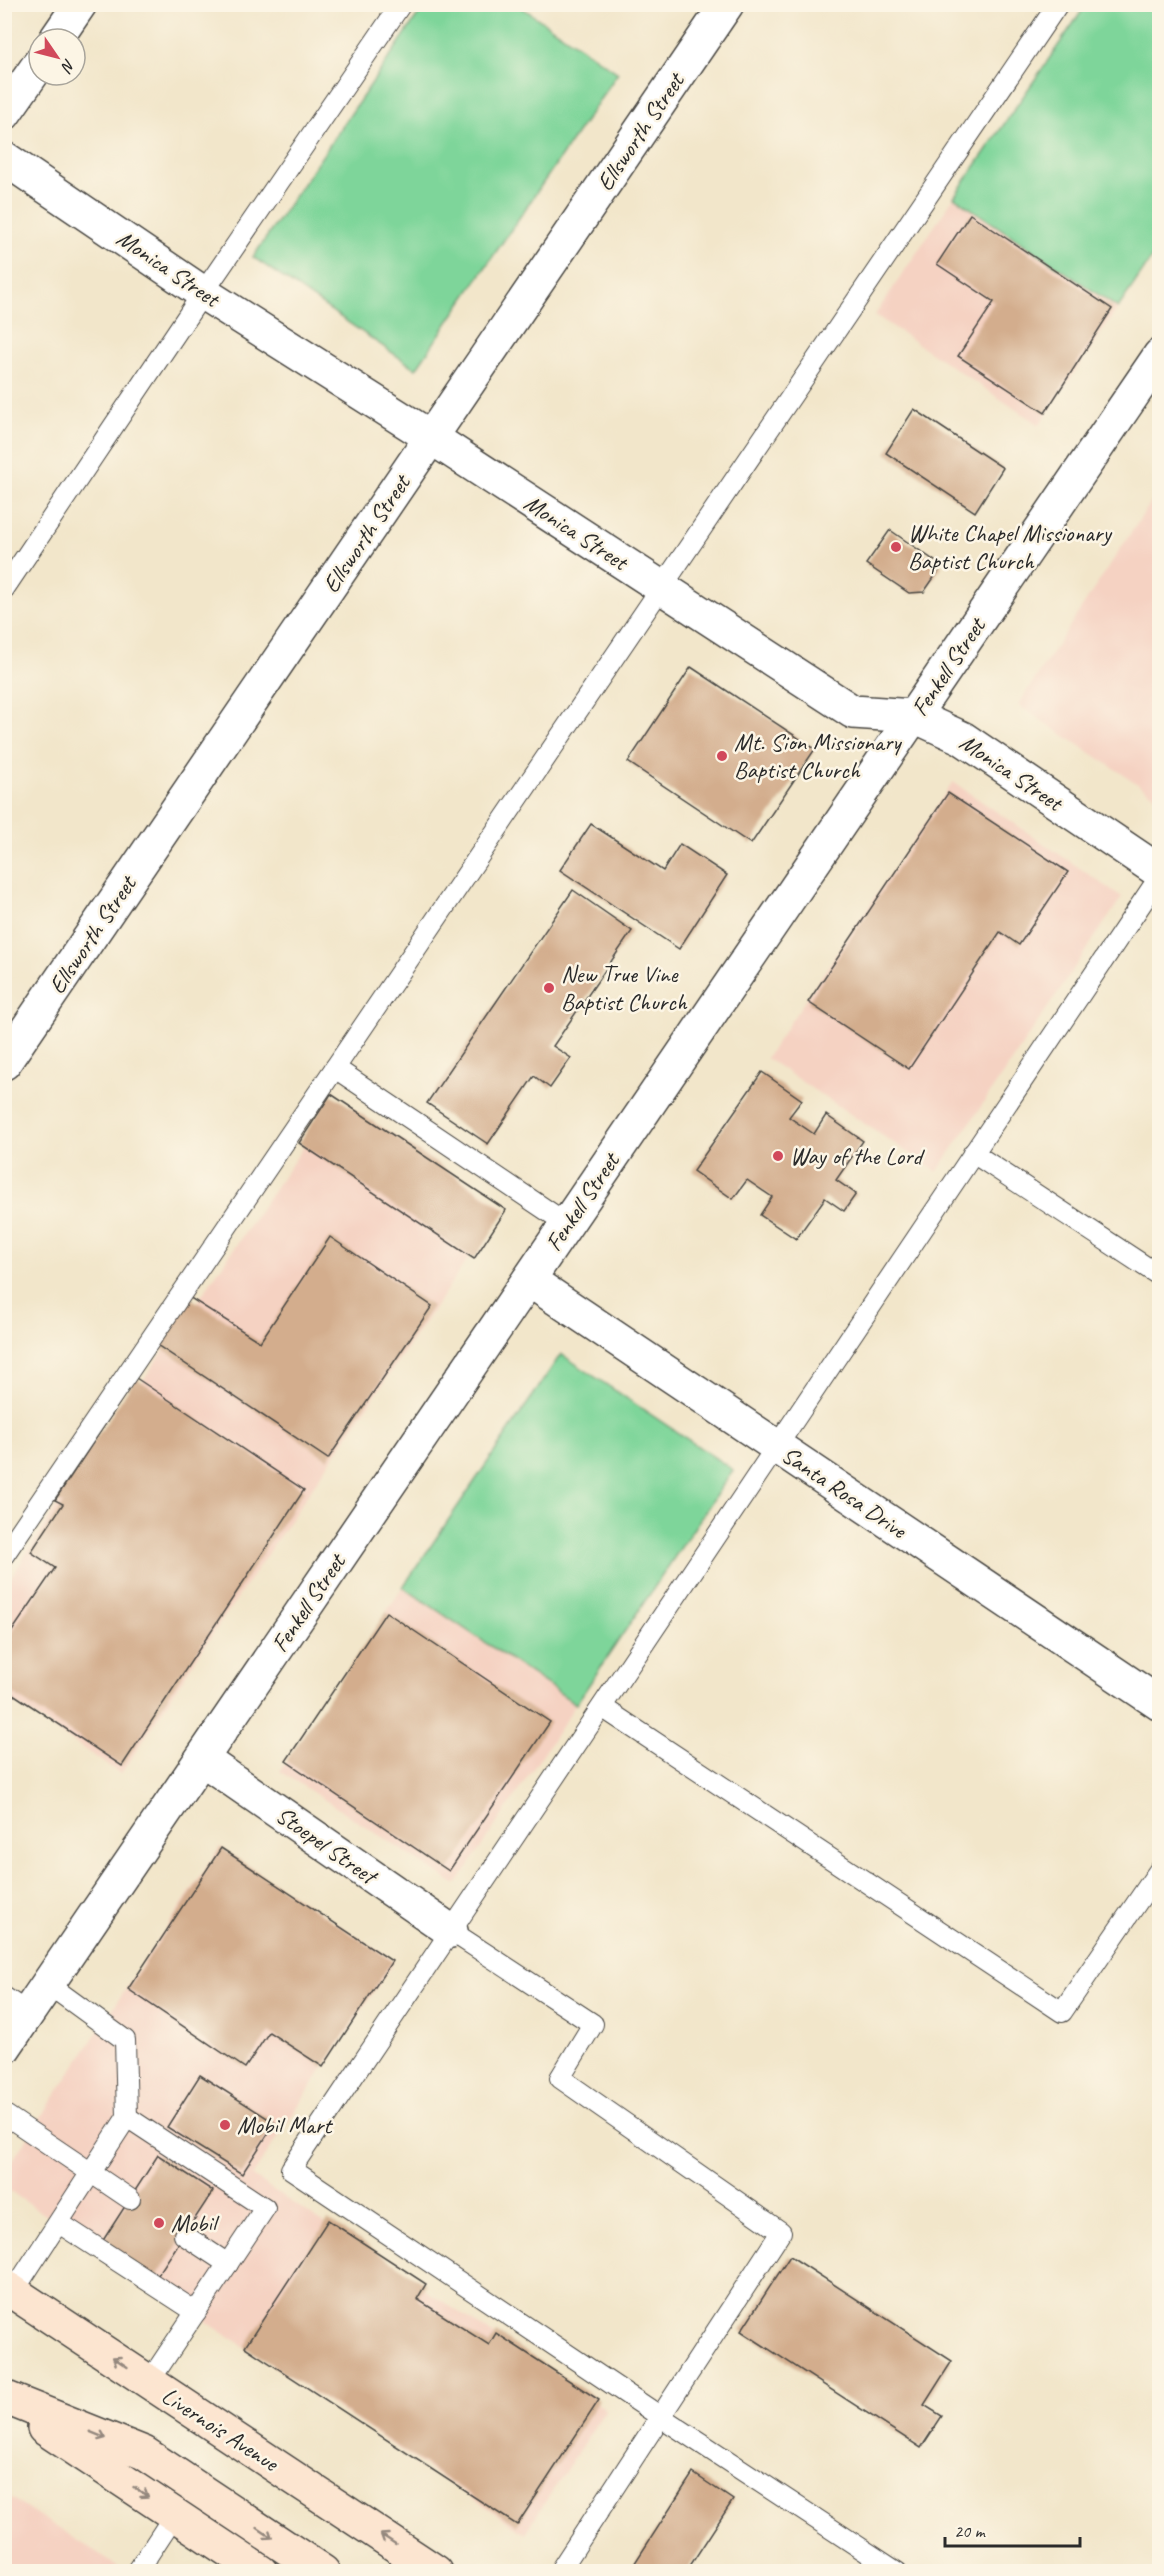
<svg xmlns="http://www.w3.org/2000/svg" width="1164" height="2576" viewBox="0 0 1164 2576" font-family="Caveat,sans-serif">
<rect width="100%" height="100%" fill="#fcf5e5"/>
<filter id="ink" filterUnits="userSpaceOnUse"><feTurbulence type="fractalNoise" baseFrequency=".0167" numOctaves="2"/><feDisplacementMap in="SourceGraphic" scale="12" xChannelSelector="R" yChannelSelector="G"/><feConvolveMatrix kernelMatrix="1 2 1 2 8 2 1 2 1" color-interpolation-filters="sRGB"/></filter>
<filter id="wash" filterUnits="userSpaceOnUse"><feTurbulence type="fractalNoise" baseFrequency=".008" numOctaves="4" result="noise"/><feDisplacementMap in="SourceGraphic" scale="24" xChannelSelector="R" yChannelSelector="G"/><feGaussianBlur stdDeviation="1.35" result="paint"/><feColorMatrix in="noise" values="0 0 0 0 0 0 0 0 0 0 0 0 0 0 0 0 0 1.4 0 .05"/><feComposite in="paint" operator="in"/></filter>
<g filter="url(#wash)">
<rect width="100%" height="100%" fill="#f2e6ca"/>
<g fill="#f5d2c2">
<polygon points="954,197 1118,308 1039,425 875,315"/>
<polygon points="1159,490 1159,798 1018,705"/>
<polygon points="953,782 1122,897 937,1172 766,1058"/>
<polygon points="337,1098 503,1207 193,1663 121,1774 5,1696 4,1588 60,1502"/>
<polygon points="403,1587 576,1704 456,1885 280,1771"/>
<polygon points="220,1847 394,1961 252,2176 606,2409 525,2533 5,2188 4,2173"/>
<polygon points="4,2493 90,2549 125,2571 5,2571"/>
</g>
<g fill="#7ed59a" stroke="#548062" stroke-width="1.5">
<polygon points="425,5 518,5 618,73 416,369 253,257"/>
<polygon points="1086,5 1159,5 1159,247 1118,308 954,197"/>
<polygon points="561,1354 733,1470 576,1704 403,1587"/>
</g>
<g id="blocks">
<g fill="#d3ad8d">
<polygon points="970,214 1112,309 1045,413 958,356 994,302 937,264"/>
<polygon points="914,409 1003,468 975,512 886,453"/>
<polygon points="890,530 942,566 924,592 909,593 866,564"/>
<polygon points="691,667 815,749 751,844 628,762"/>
<polygon points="948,793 1068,872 1019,945 1000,932 909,1069 808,1002"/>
<polygon points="591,824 663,871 680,844 727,875 679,949 560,870"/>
<polygon points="573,890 632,931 553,1046 571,1058 550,1088 534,1076 488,1144 427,1103"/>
<polygon points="762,1072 802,1100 789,1117 814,1134 826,1115 863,1141 836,1180 856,1194 844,1211 825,1198 796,1239 760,1215 772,1197 747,1180 733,1199 693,1171"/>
<polygon points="331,1094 506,1210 474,1259 299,1143"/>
<polygon points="330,1237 432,1306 328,1459 157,1345 189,1297 260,1342"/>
<polygon points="136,1378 304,1490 122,1766 4,1688 4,1643 55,1568 31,1552 63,1504 55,1500"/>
<polygon points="386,1612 550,1722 449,1871 286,1761"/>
<polygon points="221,1848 392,1961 323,2067 269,2032 245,2068 128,1989"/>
<polygon points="200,2075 275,2123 242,2174 167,2127"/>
<polygon points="158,2155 213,2191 154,2281 100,2245"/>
<polygon points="328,2220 426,2284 417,2299 489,2345 496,2333 599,2400 517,2525 245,2347"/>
<polygon points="790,2256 952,2361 924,2405 942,2416 921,2448 741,2331"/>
<polygon points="693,2473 733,2500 686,2572 629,2572"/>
</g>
</g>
</g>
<g filter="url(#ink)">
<use href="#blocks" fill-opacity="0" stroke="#494743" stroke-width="1.5"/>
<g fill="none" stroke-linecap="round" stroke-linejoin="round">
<g stroke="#494743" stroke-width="22">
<g id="service">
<polyline points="4,589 203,293 401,4"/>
<polyline points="335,1068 567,1224"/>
<polyline points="973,1153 1160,1276"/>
<polyline points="4,1555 1058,4"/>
<polyline points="602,1707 1062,2012 1160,1869"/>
<polyline points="451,1931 593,2024 560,2078 781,2232 559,2572"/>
<polyline points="48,1984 125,2040 127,2117"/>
<polyline points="4,1997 28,2013"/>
<polyline points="4,2114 130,2199"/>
<polyline points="59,2223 196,2312"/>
<polyline points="184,2235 228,2264"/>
<polyline points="13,2292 127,2117 265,2208 149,2382"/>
<polyline points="137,2572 175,2514"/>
<polyline points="897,2572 661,2417 291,2169 1160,876"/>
</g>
</g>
<g stroke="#494743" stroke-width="36">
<g id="minor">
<polyline points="56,39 80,4"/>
<polyline points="4,114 39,64"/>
<polyline points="4,158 203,293 432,438 853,712 914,716 962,738 1160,872"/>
<polyline points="4,1063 727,4"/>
<polyline points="529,1280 1160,1704"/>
<polyline points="202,1759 451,1931"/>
</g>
</g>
<g stroke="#494743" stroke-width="36">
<polyline id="tertiary" points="4,2048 1160,355"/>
</g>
<g stroke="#494743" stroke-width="36">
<g id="secondary">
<polyline points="4,2286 436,2572"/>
<polyline points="4,2397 144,2453 323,2572"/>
<polyline points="44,2428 261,2572"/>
</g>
</g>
<use href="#service" stroke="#fff" stroke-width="20"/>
<use href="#minor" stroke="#fff" stroke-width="33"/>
<use href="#tertiary" stroke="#fff" stroke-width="33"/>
<use href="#secondary" stroke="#fce5d0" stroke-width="33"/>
</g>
<defs><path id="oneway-shaft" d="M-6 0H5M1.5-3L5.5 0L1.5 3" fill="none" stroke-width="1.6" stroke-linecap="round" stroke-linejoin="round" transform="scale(1.5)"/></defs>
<g stroke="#94887e">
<use href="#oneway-shaft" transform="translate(120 2362) rotate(-146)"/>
<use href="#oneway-shaft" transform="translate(98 2435) rotate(22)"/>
<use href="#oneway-shaft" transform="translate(141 2492) rotate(33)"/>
<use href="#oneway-shaft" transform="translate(265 2533) rotate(34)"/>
<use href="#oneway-shaft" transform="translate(388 2539) rotate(-147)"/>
</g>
</g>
<g fill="#d1495b" stroke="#fcf5e5" stroke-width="2">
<circle cx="896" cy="547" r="6"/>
<circle cx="722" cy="756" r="6"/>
<circle cx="549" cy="988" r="6"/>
<circle cx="778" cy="1156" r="6"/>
<circle cx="225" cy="2125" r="6"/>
<circle cx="159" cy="2223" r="6"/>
</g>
<g text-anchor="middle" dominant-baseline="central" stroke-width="5" stroke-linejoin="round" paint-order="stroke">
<g font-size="24" fill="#2b2b2b" stroke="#fcf5e5">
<text transform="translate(640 132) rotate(-56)">Ellsworth Street</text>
<text transform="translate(168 268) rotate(34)">Monica Street</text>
<text transform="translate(576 532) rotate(33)">Monica Street</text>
<text transform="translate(366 534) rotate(-56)">Ellsworth Street</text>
<text transform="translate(948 667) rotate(-56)">Fenkell Street</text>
<text transform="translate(1011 772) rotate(34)">Monica Street</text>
<text transform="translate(92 935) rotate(-56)">Ellsworth Street</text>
<text transform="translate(582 1202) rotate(-56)">Fenkell Street</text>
<text transform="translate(844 1492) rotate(34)">Santa Rosa Drive</text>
<text transform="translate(308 1603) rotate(-56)">Fenkell Street</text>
<text transform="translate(326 1845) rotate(35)">Stoepel Street</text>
<text transform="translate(220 2429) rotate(33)">Livernois Avenue</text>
</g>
<g font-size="24" fill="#2b2b2b" stroke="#fcf5e5" text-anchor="start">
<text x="908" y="533">White Chapel Missionary<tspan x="908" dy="28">Baptist Church</tspan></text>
<text x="734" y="742">Mt. Sion Missionary<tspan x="734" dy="28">Baptist Church</tspan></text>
<text x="561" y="974">New True Vine<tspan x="561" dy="28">Baptist Church</tspan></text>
<text x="790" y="1156">Way of the Lord</text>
<text x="237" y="2125">Mobil Mart</text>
<text x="171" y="2223">Mobil</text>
</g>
</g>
<rect width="1164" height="2576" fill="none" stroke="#fcf5e5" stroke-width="24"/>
<g transform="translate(57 57) rotate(125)"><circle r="28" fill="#fcf5e5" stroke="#a8a49b" stroke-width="1.5"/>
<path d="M0-4.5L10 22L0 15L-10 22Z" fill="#d1495b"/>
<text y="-9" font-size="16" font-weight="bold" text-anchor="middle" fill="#2b2b2b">N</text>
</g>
<path d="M945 2537v9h135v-9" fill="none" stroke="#2b2b2b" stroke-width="3"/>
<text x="954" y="2537" font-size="18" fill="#2b2b2b" stroke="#fcf5e5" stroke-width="4.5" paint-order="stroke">20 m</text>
</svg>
